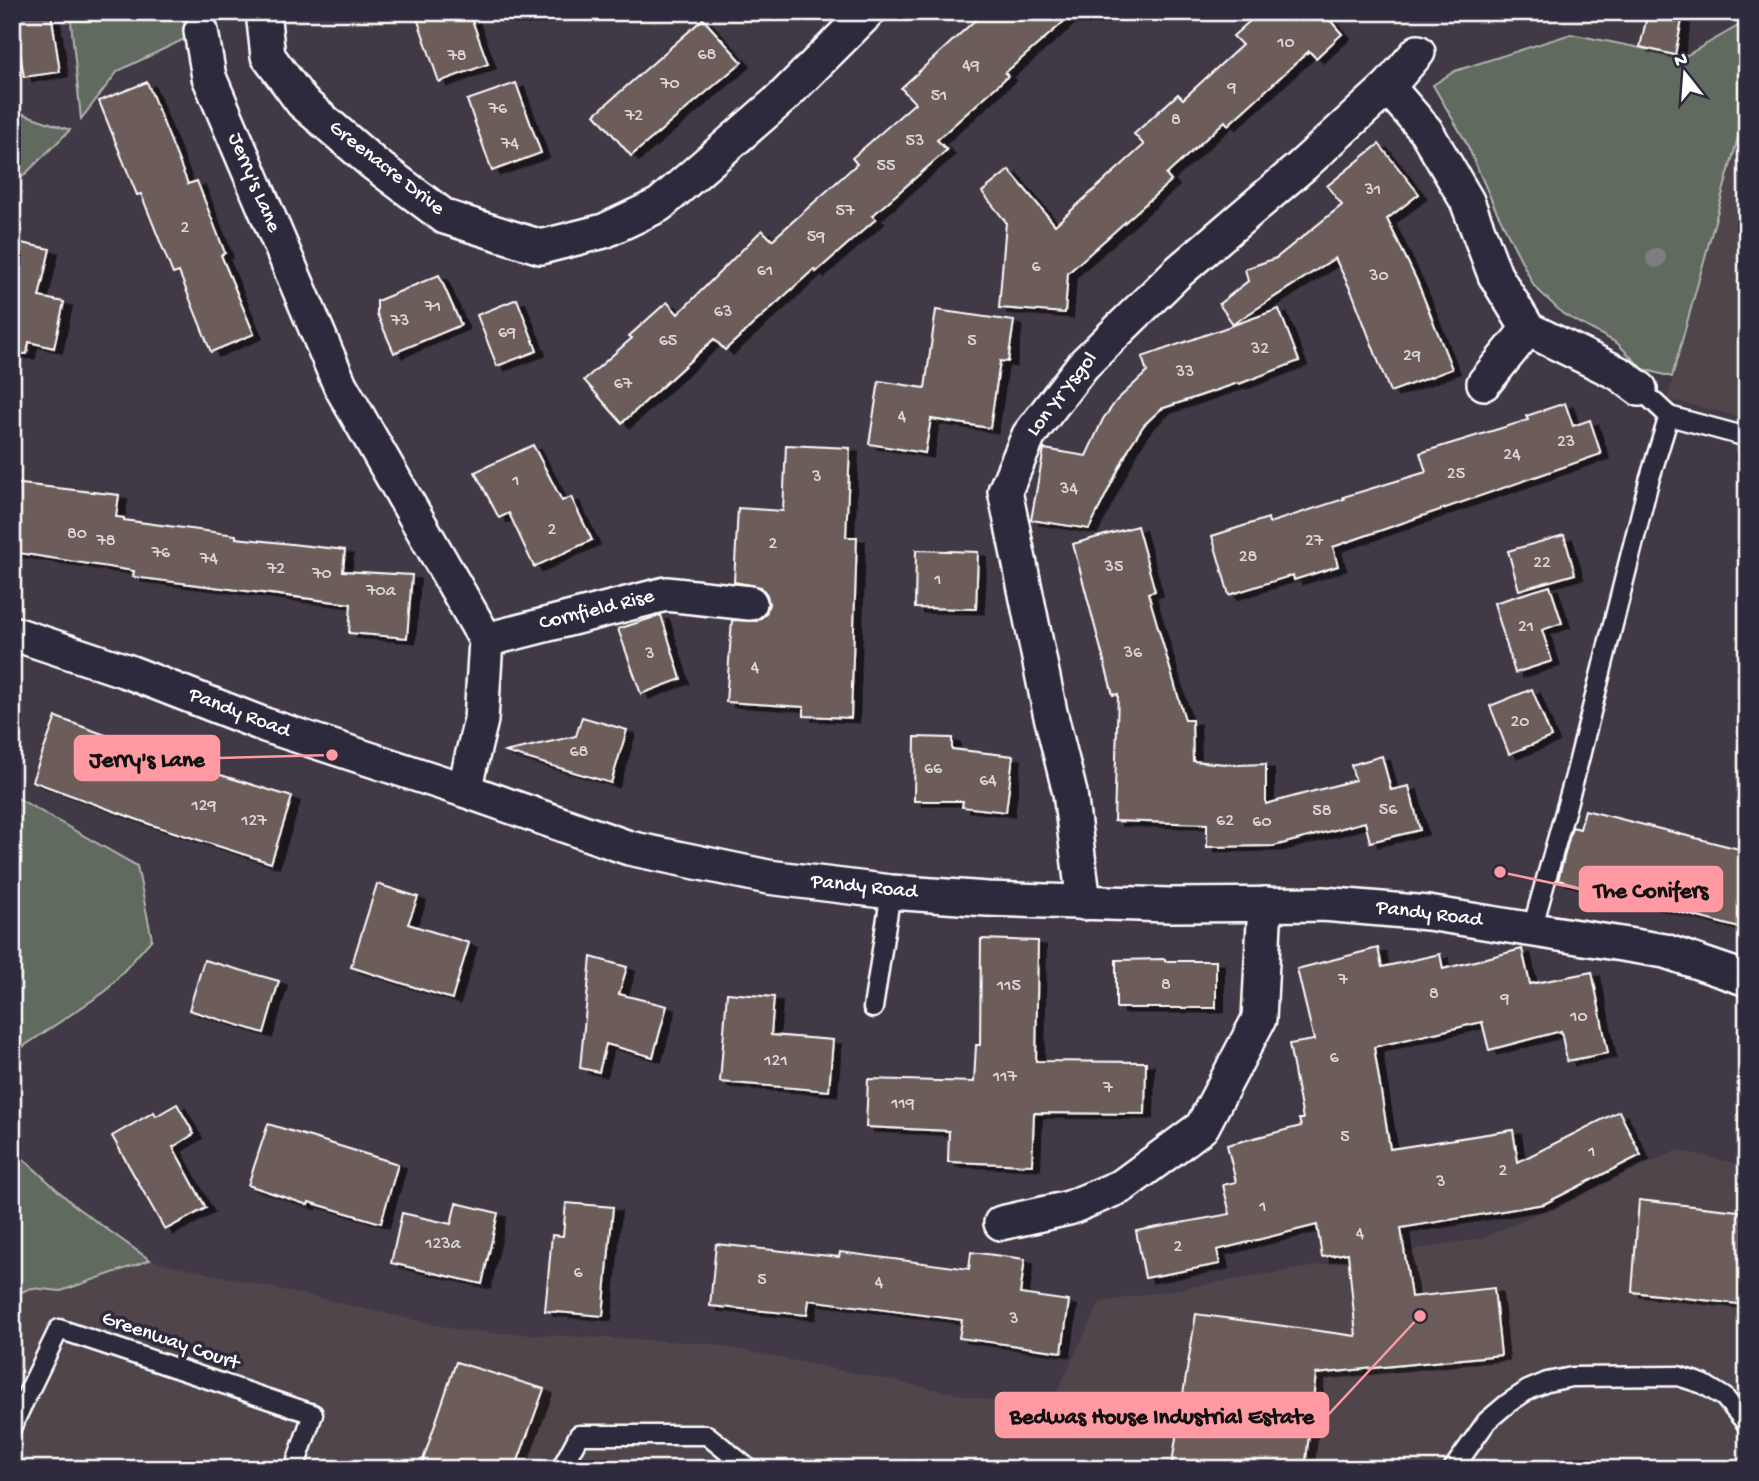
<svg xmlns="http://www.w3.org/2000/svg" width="1759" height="1481" viewBox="0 0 1759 1481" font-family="'Gochi Hand',sans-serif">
<defs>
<filter id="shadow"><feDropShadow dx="8" dy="4.5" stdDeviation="0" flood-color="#0009"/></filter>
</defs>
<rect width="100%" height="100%" fill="#423946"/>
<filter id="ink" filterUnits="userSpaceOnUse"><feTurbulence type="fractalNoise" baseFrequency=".0143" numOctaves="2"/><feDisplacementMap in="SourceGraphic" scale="14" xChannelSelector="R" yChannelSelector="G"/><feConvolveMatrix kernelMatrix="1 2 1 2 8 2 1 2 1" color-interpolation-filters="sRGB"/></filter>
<g filter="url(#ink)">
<g fill="#4f444c">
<polygon points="1747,105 1747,419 1667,399"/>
<polygon points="1677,1150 1747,1166 1747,1469 12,1469 12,1296 31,1288 61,1291 150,1260 463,1331 707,1343 1047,1412 1100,1302 1483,1238"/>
</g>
<g fill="#606a5f" stroke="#b0b4af" stroke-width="2">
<polygon points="70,12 209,12 201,31 118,71 81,119"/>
<polygon points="1747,21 1747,105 1672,377 1643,369 1617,343 1563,314 1534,286 1495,208 1466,142 1433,85 1455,71 1571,34 1675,55 1687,55"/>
<polygon points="12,110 70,130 12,187"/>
<polygon points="12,795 137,866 152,939 106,991 21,1048 12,1058"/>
<polygon points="12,1144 17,1153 76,1207 150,1260 61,1291 31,1288 12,1296"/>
</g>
<g fill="#6d5d5a" stroke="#fff" stroke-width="2" filter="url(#shadow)">
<polygon points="12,12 51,12 60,72 24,77 19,47 12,49"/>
<polygon points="415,12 469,12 488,64 439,82"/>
<polygon points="984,12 1075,12 1005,73 1008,76 937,140 947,150 872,216 876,219 816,272 814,269 725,350 714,339 622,423 584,380 632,338 629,336 667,302 678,314 762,230 772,240 857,164 852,158 915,103 901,88"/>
<polygon points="1260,12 1323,12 1342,34 1316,58 1309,51 1228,125 1225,121 1166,175 1171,181 1068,273 1065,313 999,308 1006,222 982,192 1009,170 1055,225 1144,145 1134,134 1178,94 1183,99 1242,45 1233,36"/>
<polygon points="1648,12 1682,20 1675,55 1640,47"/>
<polygon points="703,19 742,62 631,156 595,114"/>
<polygon points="147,82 188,184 197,181 225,253 221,255 254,334 211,352 179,272 173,274 141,194 137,195 99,101"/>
<polygon points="516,83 541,153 492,171 467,100"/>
<polygon points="1379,144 1419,194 1387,219 1417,281 1452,369 1390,392 1353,295 1335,258 1233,324 1219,304 1248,281 1245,269 1276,258 1342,205 1327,186"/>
<polygon points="12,241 50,249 39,297 64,302 54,348 29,342 27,354 12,353"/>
<polygon points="439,275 461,325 394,353 377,314 377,301"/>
<polygon points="517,299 537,351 497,366 477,315"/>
<polygon points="1279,309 1299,361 1239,384 1238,383 1161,409 1144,425 1130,446 1089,529 1031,520 1044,449 1086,456 1103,419 1117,400 1147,372 1142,357"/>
<polygon points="936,310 1014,321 1008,362 1000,361 990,428 931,419 925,453 869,444 879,381 925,388"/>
<polygon points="1565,403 1573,426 1590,420 1601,454 1333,547 1338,566 1294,580 1293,575 1229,595 1212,536 1268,518 1269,523 1344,499 1343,497 1426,472 1420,453 1528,420 1526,416"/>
<polygon points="533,445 562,501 571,497 592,540 534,567 509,513 499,518 475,472"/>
<polygon points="786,445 850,448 846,537 857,537 851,718 804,716 804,707 726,702 732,620 757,621 766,614 769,604 767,595 761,587 734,582 738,508 783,511"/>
<polygon points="12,483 119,495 116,517 124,518 124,520 236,535 236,538 345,550 343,571 412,575 407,638 349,633 351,604 133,577 134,571 12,552"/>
<polygon points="1137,526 1155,591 1148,593 1185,720 1192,720 1193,761 1237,765 1266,764 1266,804 1355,780 1351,765 1382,756 1391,790 1409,786 1420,830 1370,842 1365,822 1274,846 1207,847 1207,824 1114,821 1118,694 1113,695 1073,544"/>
<polygon points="1564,535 1575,574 1519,590 1508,551"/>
<polygon points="916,550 978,552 976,609 915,608"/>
<polygon points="1550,586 1562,623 1542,630 1552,661 1515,673 1494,603"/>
<polygon points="661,615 681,679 641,694 618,629"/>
<polygon points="1532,689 1551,737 1509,754 1490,706"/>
<polygon points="56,717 185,764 292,797 271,863 152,825 32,781"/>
<polygon points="582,717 627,730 611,783 505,752 576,736"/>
<polygon points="915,737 952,738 952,749 1013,756 1006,812 962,807 963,801 914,801"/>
<polygon points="1585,810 1747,851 1747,930 1558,880 1572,827 1580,829"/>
<polygon points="377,884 418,897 408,924 469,943 452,999 351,967"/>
<polygon points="981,939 1038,941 1036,1061 1146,1062 1145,1114 1034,1113 1032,1165 948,1162 949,1131 866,1127 868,1079 974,1082 976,1045 980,1045"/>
<polygon points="1378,948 1382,967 1440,954 1443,969 1522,949 1530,984 1592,972 1608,1053 1567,1061 1561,1031 1489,1050 1482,1022 1374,1047 1390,1149 1513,1130 1518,1162 1619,1111 1641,1155 1544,1204 1401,1228 1411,1297 1494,1288 1501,1355 1316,1374 1305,1469 1171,1469 1196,1314 1356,1336 1348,1253 1322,1257 1317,1225 1217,1250 1220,1264 1145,1278 1136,1231 1230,1214 1223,1185 1236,1182 1227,1145 1301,1126 1299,1119 1303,1119 1289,1044 1314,1040 1297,969"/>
<polygon points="591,957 627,967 619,994 667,1006 653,1057 606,1044 599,1072 580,1068"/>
<polygon points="1165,959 1165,961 1216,961 1216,1008 1116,1008 1116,960"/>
<polygon points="204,960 279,981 264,1033 189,1010"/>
<polygon points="727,993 774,997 771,1035 833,1040 829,1091 720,1082"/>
<polygon points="177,1104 194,1134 173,1147 206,1208 165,1230 112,1136 154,1112 156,1116"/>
<polygon points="268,1124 398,1164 381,1223 309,1202 308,1205 248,1185"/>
<polygon points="1639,1200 1747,1212 1747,1305 1632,1292"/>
<polygon points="456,1203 498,1213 482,1284 391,1263 402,1213 451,1224"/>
<polygon points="566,1203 613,1207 603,1316 545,1311 552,1235 563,1236"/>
<polygon points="716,1244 839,1257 840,1252 969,1269 971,1252 1025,1259 1020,1294 1069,1301 1062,1352 959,1338 962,1320 809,1300 807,1315 710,1306"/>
<polygon points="456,1362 544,1389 515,1469 420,1469"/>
</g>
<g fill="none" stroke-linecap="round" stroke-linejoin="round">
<g stroke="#fff" stroke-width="23">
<g id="lane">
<polyline points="1640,389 1669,416"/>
<polyline points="1532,929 1575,776 1649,481 1669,416 1747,437"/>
<polyline points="873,1008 891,892"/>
<polyline points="12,1426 59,1329 313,1414 294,1469"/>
<polyline points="561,1469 579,1435 707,1435 749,1469"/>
<polyline points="1453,1469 1487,1421 1507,1404 1528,1390 1547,1382 1572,1377 1678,1376 1703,1384 1724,1397 1747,1424"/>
</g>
</g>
<g stroke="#fff" stroke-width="38">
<g id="street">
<polyline points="263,12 268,56 302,102 373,163 445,217 541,247 604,231 659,205 782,98 868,12"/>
<polyline points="201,31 209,77 340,385 486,640 481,720 464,790"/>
<polyline points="1388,87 1426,131 1467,201 1495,275 1528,329 1620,374 1640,389"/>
<polyline points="1484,383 1528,329"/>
<polyline points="12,633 129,672 265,725 464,790 629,848 768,877 891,892 987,899 1169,905 1323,904 1428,913 1665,951 1747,979"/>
<polyline points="486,640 666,594 750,603"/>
<polyline points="1084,903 1070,793 1050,712 1005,491 1029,435 1083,365 1177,273 1302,166 1388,87 1418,52"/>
<polyline points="1001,1223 1069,1208 1122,1186 1202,1127 1259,1019 1265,904"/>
</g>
</g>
<use href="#lane" stroke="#2f2a3d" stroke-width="18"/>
<use href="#street" stroke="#2f2a3d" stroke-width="33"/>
</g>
<circle fill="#7e7d80" cx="1656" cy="258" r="10"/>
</g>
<g text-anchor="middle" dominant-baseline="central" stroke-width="7" stroke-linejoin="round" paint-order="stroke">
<g font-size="18" fill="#dad6d6">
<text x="1286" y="43">10</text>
<text x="707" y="55">68</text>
<text x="457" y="56">78</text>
<text x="971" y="66">49</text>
<text x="670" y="84">70</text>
<text x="1232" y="88">9</text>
<text x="939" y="96">51</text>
<text x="498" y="109">76</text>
<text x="634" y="116">72</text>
<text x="1176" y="120">8</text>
<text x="915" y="141">53</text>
<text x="510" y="144">74</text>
<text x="886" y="166">55</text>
<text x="1373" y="190">31</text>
<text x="845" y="211">57</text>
<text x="185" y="228">2</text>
<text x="816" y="237">59</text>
<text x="1036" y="267">6</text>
<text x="765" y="271">61</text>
<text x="1379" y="276">30</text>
<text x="433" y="307">71</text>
<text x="723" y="312">63</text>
<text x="400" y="321">73</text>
<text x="507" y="333">69</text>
<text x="668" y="341">65</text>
<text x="972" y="341">5</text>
<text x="1260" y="349">32</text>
<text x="1412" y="356">29</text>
<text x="1185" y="372">33</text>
<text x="623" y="384">67</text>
<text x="902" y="417">4</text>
<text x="1566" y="442">23</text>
<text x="1512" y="455">24</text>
<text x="1456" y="474">25</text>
<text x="817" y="477">3</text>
<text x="516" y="481">1</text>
<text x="1069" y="489">34</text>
<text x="552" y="530">2</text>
<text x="77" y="534">80</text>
<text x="106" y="541">78</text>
<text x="1314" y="541">27</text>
<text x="773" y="544">2</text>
<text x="161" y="553">76</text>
<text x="1248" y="557">28</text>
<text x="209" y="559">74</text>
<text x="1542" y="563">22</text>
<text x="1114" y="567">35</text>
<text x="276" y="569">72</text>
<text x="322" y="574">70</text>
<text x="938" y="580">1</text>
<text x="381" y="591">70a</text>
<text x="1526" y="627">21</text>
<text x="1133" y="653">36</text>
<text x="650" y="654">3</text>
<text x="755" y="668">4</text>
<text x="1520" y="722">20</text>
<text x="579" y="752">68</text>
<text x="933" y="769">66</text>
<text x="988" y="781">64</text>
<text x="204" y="806">129</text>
<text x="1388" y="810">56</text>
<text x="1322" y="811">58</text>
<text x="254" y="821">127</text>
<text x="1225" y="821">62</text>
<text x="1262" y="822">60</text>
<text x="1343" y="980">7</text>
<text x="1166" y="985">8</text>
<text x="1009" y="986">115</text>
<text x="1434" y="994">8</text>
<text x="1505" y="999">9</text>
<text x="1579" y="1017">10</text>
<text x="1334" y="1058">6</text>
<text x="776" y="1061">121</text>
<text x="1005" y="1077">117</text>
<text x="1108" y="1088">7</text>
<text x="903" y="1104">119</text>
<text x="1345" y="1137">5</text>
<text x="1592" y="1152">1</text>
<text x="1503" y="1171">2</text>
<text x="1441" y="1182">3</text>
<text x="1263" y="1207">1</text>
<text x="1360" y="1234">4</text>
<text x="443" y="1244">123a</text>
<text x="1178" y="1247">2</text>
<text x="578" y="1273">6</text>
<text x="762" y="1280">5</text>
<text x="879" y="1283">4</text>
<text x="1014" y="1319">3</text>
</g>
<g font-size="21" fill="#fff" stroke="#2f2a3d">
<text transform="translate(386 169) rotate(38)">Greenacre Drive</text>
<text transform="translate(253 183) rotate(67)">Jerry's Lane</text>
<text transform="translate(1063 395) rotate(-52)">Lon Yr Ysgol</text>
<text transform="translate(597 611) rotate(-14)">Cornfield Rise</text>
<text transform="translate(239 714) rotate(21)">Pandy Road</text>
<text transform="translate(864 888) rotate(6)">Pandy Road</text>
<text transform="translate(1429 915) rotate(7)">Pandy Road</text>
<text transform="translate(170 1342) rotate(19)">Greenway Court</text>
</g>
</g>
<path fill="none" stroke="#ff9aa2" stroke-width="2.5" d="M332 755L219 758M1500 872L1580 889M1420 1316L1328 1415"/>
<g fill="#ff9aa2" stroke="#2f2a3d" stroke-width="2.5">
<circle cx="332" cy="755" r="7"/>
<circle cx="1500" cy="872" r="7"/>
<circle cx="1420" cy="1316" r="7"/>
</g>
<g fill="#ff9aa2" stroke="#ff9aa2" stroke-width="2.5">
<rect x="75" y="736" width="144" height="44" rx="7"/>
<rect x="1580" y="867" width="142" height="44" rx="7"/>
<rect x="996" y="1393" width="332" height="44" rx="7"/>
</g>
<g font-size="23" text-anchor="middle" font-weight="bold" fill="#111">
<text x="147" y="766">Jerry's Lane</text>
<text x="1651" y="897">The Conifers</text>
<text x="1162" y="1423">Bedwas House Industrial Estate</text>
</g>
<rect width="1759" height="1481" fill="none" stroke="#2f2a3d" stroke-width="42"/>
<rect x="21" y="21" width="1717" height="1439" fill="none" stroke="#fff" stroke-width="2.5" filter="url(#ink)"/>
<g transform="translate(1685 74) rotate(343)" stroke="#2f2a3d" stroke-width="5" paint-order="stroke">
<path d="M0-5L12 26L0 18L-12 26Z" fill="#ffffff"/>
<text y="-10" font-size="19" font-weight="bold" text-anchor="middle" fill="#ffffff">N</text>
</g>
</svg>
